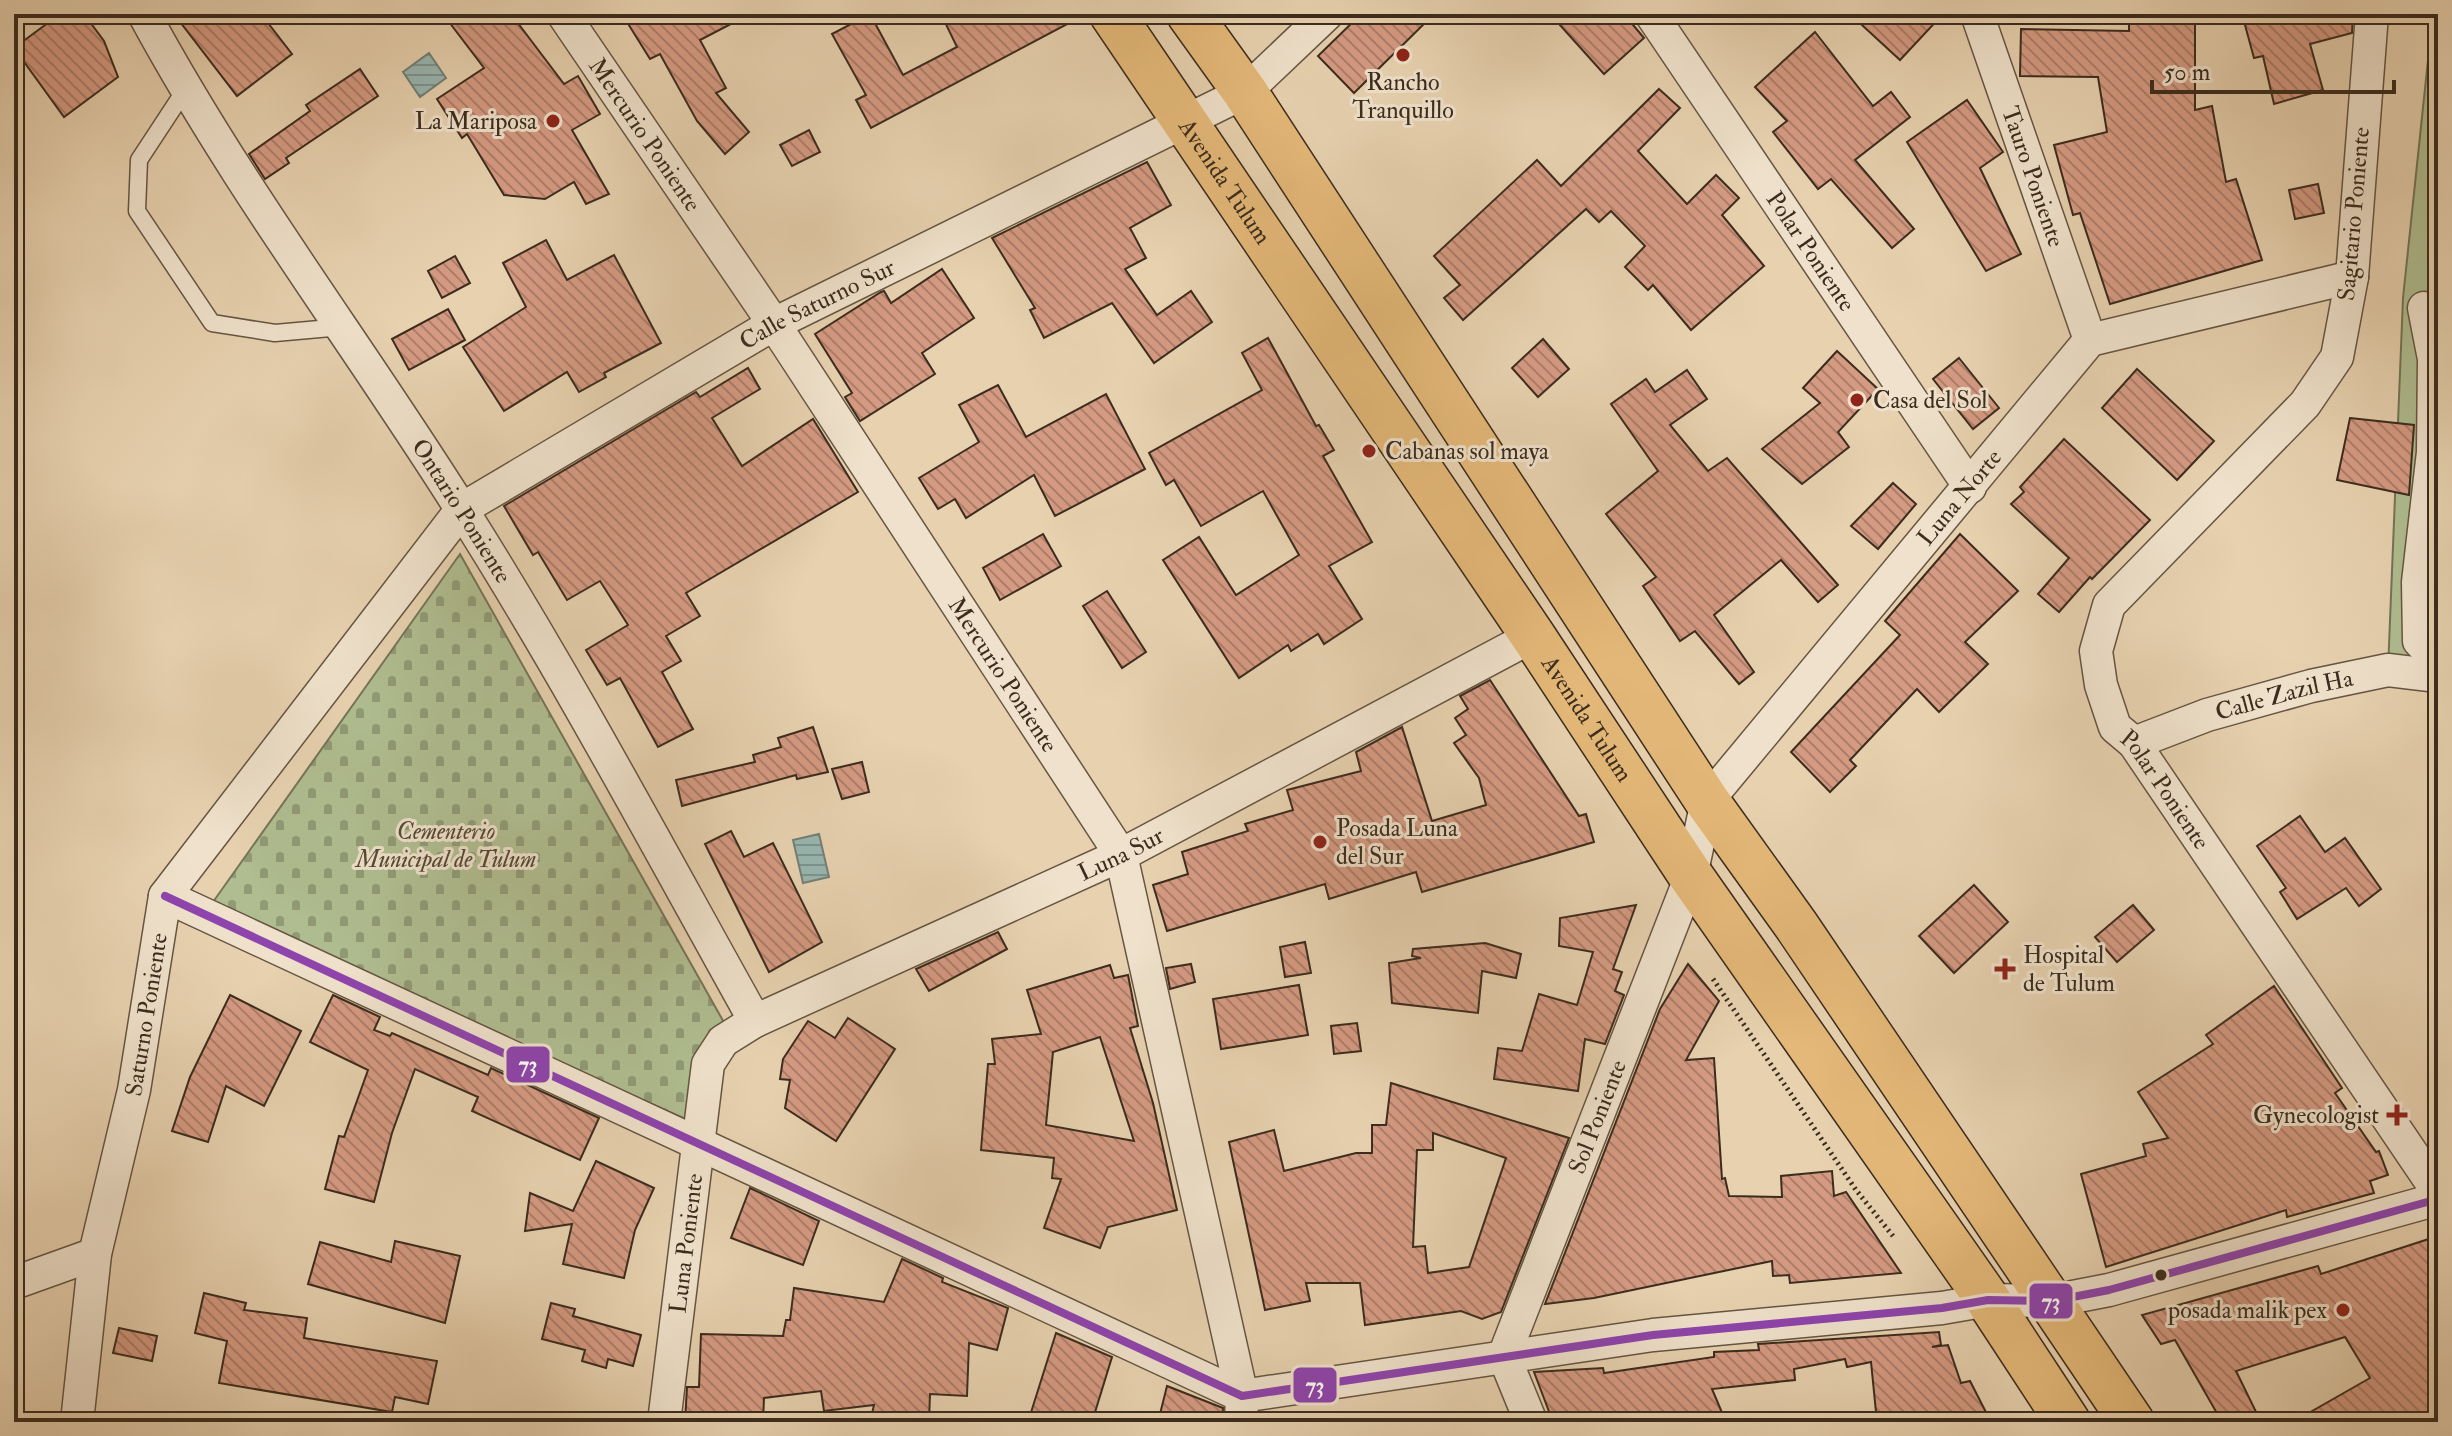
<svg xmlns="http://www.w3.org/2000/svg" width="2452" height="1436" viewBox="0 0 2452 1436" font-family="'IM FELL Double Pica',serif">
<defs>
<pattern id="cemetery-stones" width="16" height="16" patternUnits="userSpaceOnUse" patternTransform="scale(2)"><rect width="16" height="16" fill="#afbd90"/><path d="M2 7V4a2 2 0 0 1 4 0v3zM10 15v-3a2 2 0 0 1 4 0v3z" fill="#909a75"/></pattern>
<pattern id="water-rules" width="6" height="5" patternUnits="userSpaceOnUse" patternTransform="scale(2)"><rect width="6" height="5" fill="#98b6b1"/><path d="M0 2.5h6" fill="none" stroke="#7d948f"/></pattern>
<pattern id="building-back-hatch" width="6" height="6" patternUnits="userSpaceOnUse" patternTransform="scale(2)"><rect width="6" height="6" fill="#d59a82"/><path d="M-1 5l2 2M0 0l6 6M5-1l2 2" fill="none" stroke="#ae7e6a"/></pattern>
</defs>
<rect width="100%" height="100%" fill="#e7d1af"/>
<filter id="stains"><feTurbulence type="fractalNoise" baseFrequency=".0025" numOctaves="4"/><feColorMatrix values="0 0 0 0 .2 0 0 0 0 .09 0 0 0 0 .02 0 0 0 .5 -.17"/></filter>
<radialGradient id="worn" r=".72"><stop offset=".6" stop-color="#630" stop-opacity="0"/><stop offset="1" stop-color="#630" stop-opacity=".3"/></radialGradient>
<polygon fill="url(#cemetery-stones)" stroke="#757457" stroke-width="2" points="460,554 726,1026 690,1121 208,909"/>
<polygon fill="#afbd90" stroke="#757457" stroke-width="2" points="2438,40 2438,676 2388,670 2403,298 2430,41"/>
<g fill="url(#water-rules)" stroke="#737f76" stroke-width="2">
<polygon points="429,53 446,78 420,97 403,72"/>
<polygon points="819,834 829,877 803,883 793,840"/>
</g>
<g fill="url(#building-back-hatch)" stroke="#3b2c1e" stroke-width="2" fill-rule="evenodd">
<polygon points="60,14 84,14 104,41 118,77 64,117 14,48"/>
<polygon points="174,14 261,14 292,54 237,96"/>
<polygon points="443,14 511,14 564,84 578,76 600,114 572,130 609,194 586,204 574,182 545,199 504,195 467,134 462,138 437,99 484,68"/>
<polygon points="622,14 750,14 700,40 726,88 716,93 749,132 725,154 697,121 660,54 650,59"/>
<polygon points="870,14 903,75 957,47 941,14 1086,14 871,128 856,100 866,95 832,34"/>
<polygon points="1361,14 1434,14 1354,93 1318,56"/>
<polygon points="1550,14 1624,14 1644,38 1604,74"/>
<polygon points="1850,14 1943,14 1900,60"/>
<polygon points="2129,14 2195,14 2195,110 2212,106 2226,182 2236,179 2262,260 2110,304 2080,213 2073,215 2054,145 2107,132 2098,77 2020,76 2021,29 2129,31"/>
<polygon points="2242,14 2353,14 2352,33 2310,44 2323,90 2274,104 2263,56 2254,58"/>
<polygon points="1815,32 1873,106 1891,92 1910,117 1855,160 1914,229 1892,248 1831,179 1818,189 1773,132 1787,121 1755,87"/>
<polygon points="360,69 378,96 286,158 289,163 265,179 249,154 310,111 306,105"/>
<polygon points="1659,89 1680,108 1638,151 1687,204 1716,175 1739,198 1722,215 1764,266 1691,330 1653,285 1648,290 1625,267 1645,246 1611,211 1599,222 1586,209 1463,320 1444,298 1460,285 1434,256 1537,160 1561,186"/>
<polygon points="1967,100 2003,152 1980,168 2021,254 1986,271 1907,142"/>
<polygon points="809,130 820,152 792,166 780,145"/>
<polygon points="1147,162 1171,205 1130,228 1146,258 1125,269 1157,315 1191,291 1212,322 1154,363 1112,303 1044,338 1030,310 1035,308 992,238"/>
<polygon points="2318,184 2324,213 2295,219 2289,190"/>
<polygon points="546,240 567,280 614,255 661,343 604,373 606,377 579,392 567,372 504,411 463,347 526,307 503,263"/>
<polygon points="455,256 470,283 442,298 428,271"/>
<polygon points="942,269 974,318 922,353 935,374 860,421 845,397 852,393 815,334 881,292 884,291 891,303"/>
<polygon points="448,309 465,340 409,370 392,339"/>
<polygon points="1268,338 1316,426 1319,425 1334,450 1323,456 1372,542 1329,566 1362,619 1324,644 1318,634 1291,651 1288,645 1239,678 1163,560 1199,537 1236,595 1299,555 1263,491 1201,526 1174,480 1166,485 1149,453 1262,390 1242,353"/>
<polygon points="1543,339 1569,369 1538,397 1512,368"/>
<polygon points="1837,351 1878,389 1838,432 1849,447 1802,484 1762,449 1820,403 1803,388"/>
<polygon points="1959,358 1999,408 1973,429 1933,379"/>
<polygon points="748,368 760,389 712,418 742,466 813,419 858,492 686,593 700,616 666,636 681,661 662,672 693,729 658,747 620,678 607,685 586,650 628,625 600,581 567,600 538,552 533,555 504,506 696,392 700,397"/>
<polygon points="2137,369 2214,441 2177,480 2102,408"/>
<polygon points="1687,370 1707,399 1670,425 1708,471 1727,458 1838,585 1818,602 1781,560 1714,615 1754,672 1739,684 1695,631 1680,641 1643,586 1656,577 1606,514 1658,471 1611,404 1646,379 1655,392"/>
<polygon points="998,385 1026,437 1106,394 1145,469 1055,516 1034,475 966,518 955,499 938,509 919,478 979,442 959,405"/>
<polygon points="2350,418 2414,425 2409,495 2337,480"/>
<polygon points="2064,439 2150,520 2092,579 2090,577 2059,612 2038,594 2069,558 2011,504 2024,492 2020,487"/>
<polygon points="1893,483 1916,504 1878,549 1851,526"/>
<polygon points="1043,534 1061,566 1000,600 983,568"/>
<polygon points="1960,534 2018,591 1965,642 1988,664 1939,712 1917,689 1850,760 1856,766 1830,792 1791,752 1900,635 1885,621"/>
<polygon points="1107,591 1146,652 1122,668 1083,606"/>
<polygon points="1490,680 1579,816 1586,814 1594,842 1422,892 1416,872 1329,899 1325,884 1167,931 1153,885 1188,874 1182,852 1248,831 1245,824 1293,810 1287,790 1361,771 1356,752 1402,727 1432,821 1486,805 1479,778 1454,743 1466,735 1455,718 1468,709 1460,696"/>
<polygon points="813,727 828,772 797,779 796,775 682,806 676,780 755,762 753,755 781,747 778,738"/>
<polygon points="862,762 869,792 842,799 832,769"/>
<polygon points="2300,816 2325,852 2345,838 2381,889 2359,906 2346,888 2297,919 2280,892 2286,888 2257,846"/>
<polygon points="731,831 744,857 773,843 822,942 769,972 705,844"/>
<polygon points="1974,885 2008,922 1954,973 1919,936"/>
<polygon points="1636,905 1613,969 1622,972 1615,991 1624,995 1605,1044 1585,1039 1578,1091 1494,1079 1498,1048 1522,1051 1539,994 1577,1005 1593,952 1559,946 1560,918"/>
<polygon points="2133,905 2154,930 2117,962 2095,937"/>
<polygon points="998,932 1007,949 929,991 916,969"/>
<polygon points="1305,942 1311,973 1285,977 1280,947"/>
<polygon points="1485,943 1521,954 1516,978 1482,971 1478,1013 1392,1003 1389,963 1421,958 1412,956 1413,949"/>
<polygon points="1191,964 1195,982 1170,989 1166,968"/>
<polygon points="1688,964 1719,1001 1686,1060 1714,1058 1722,1179 1725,1178 1729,1196 1782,1197 1781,1176 1832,1171 1834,1196 1846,1192 1901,1273 1790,1283 1789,1275 1773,1276 1772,1261 1594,1298 1545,1304 1660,1009"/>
<path d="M1110,965L1114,978L1128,975L1138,1026L1130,1028L1153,1103L1177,1210L1108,1227L1100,1248L1044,1228L1061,1179L1052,1178L1054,1158L981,1150L988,1064H995L992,1039L1041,1034L1027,990ZM1100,1037L1134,1141L1046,1125L1053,1052Z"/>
<polygon points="1299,985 1308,1035 1221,1049 1213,999"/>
<polygon points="2274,986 2342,1088 2335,1093 2376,1152 2379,1151 2388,1175 2370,1181 2374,1193 2287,1217 2286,1210 2106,1267 2081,1174 2146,1156 2143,1144 2168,1138 2138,1092 2213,1044 2206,1035"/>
<polygon points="230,995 301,1031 264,1106 226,1086 208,1142 172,1131 190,1077"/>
<polygon points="333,995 380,1017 374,1030 390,1036 392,1033 488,1075 491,1068 599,1118 580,1160 472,1111 478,1097 415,1069 392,1133 374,1202 325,1189 339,1136 344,1137 368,1070 310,1042"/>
<polygon points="848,1018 895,1049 836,1141 785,1108 790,1080 780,1079 783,1059 808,1021 835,1038"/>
<polygon points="1357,1023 1361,1051 1334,1054 1331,1026"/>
<path d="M1391,1083L1569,1138L1501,1312L1482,1319L1461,1311L1365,1325L1360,1283H1306L1310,1301L1265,1310L1229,1142L1274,1130L1284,1171L1356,1153H1372V1125H1386ZM1433,1133L1506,1158L1469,1267L1428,1273L1425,1246L1413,1247L1417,1150H1433Z"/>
<polygon points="596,1161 654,1188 635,1230 624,1278 563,1264 572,1224 525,1231 530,1193 573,1211"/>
<polygon points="750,1188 819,1221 803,1265 731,1238"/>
<polygon points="2438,1236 2438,1422 2293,1422 2370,1378 2345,1337 2236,1371 2261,1422 2222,1422 2175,1340 2161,1344 2142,1315 2318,1266 2321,1274"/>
<polygon points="395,1241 460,1256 445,1323 308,1284 320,1242 391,1262"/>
<polygon points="902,1259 943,1278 942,1282 1008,1308 997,1350 969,1343 967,1396 930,1394 929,1422 870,1422 874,1405 824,1411 821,1391 764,1398 763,1422 685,1422 687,1387 699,1387 701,1334 783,1336 786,1320 790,1320 794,1288 884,1302"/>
<polygon points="204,1293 246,1303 244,1310 307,1318 304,1338 437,1361 428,1404 395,1397 392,1412 219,1383 227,1341 195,1333"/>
<polygon points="551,1303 575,1309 573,1316 641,1335 633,1366 608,1359 606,1368 582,1361 585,1350 542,1339"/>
<polygon points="119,1328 157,1336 152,1361 113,1353"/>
<polygon points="1939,1332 1941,1345 1932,1347 1948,1345 1961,1383 1970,1381 1991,1422 1877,1422 1871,1362 1847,1367 1845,1359 1794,1369 1795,1380 1712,1389 1726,1422 1553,1422 1534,1372 1603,1368 1604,1373 1714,1357 1714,1352 1759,1350 1758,1344"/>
<polygon points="1056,1333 1112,1357 1092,1422 1028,1422"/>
<polygon points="1167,1386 1223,1408 1222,1422 1158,1422"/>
</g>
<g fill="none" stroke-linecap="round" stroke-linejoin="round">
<g stroke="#665542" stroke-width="19">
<polyline id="lane" points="185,90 139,160 137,211 212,323 275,333 342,327"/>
</g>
<g stroke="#665542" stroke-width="35">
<g id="street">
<path id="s1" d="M144,14C237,186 356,342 460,507C566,674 659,849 755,1021"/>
<path id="s2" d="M563,14L774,324L1121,855L1242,1396L1241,1422"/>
<path id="s3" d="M1651,14L1970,487"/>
<path id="s4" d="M1977,14L2090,340"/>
<path id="s5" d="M2372,14L2352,277L2337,357L2305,404L2109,605L2096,651L2101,685L2115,727L2134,743L2438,1192"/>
<polyline points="2424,308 2434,359 2433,452 2418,582 2419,641 2433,656 2438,657"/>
<path id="s6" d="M2134,743L2207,715L2311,686L2388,670L2438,676"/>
<polyline points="165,896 1242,1396 1653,1335 1942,1308 1988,1300 2052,1301 2109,1290 2438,1199"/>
<polyline points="14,1283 95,1254"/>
<path id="s7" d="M77,1422L95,1254L134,1090L165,896L462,509L774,324L1245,92L1327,14"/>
<path id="s8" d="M664,1422L708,1064L723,1041L755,1021L1121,855L1533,636"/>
<path id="s9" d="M1531,1422L1504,1356L1691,876L1707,801L2090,340L2352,277"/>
</g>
</g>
<g stroke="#3b2c1e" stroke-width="47">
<g id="primary">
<path id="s10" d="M1112,14L1533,636L1691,876L1988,1300L2068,1422"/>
<polyline points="1189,14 1245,92 1707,801 1796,925 2132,1422"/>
</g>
</g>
<g stroke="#3b2c1e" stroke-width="5" stroke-dasharray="2 4" stroke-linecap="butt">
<polyline points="2432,279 2438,233"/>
<polyline points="1713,979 1856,1190 1893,1236"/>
</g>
<use href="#lane" stroke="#efe1cb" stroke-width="16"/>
<use href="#street" stroke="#efe1cb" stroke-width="32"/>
<use href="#primary" stroke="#e4b878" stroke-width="44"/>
<g stroke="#efe1cb" stroke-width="14">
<polyline id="bus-1" points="165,896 1242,1396 1653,1335 1942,1308 1988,1300 2052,1301 2109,1290 2438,1199"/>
</g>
<use href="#bus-1" stroke="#8e44ad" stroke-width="8"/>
</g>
<g fill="#8f2418" stroke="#efe1cb" stroke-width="3">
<circle cx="1403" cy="55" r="8"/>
<circle cx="553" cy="121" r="8"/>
<circle cx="1857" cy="400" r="8"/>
<circle cx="1369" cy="451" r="8"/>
<circle cx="1320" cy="842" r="8"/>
<path d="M2001 957h8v8h8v8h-8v8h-8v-8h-8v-8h8z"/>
<path d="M2393 1103h8v8h8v8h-8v8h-8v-8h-8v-8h8z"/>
<circle cx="2343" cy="1310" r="8"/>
</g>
<circle fill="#3b2c1e" stroke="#efe1cb" stroke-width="3" cx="2161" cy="1275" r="7"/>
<g text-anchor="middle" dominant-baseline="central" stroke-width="6" stroke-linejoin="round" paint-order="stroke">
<g font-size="24" fill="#3b2c1e" stroke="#efe1cb" text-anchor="start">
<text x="1403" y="82" text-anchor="middle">Rancho<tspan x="1403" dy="28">Tranquillo</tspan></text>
<text x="537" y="121" text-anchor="end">La Mariposa</text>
<text x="1873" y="400">Casa del Sol</text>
<text x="1385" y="451">Cabanas sol maya</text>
<text x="1336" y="828">Posada Luna<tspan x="1336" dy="28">del Sur</tspan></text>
<text x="2023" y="955">Hospital<tspan x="2023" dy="28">de Tulum</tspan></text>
<text x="2379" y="1115" text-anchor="end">Gynecologist</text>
<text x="2327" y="1310" text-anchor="end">posada malik pex</text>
</g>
<g font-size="24" fill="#3b2c1e" stroke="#efe1cb">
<text stroke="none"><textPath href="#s2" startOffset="146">Mercurio Poniente</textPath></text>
<text stroke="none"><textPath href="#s4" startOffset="172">Tauro Poniente</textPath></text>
<text stroke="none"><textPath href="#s10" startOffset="202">Avenida Tulum</textPath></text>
<text transform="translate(2354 214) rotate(-85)">Sagitario Poniente</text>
<text stroke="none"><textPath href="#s3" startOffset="286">Polar Poniente</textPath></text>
<text stroke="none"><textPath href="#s7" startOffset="1432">Calle Saturno Sur</textPath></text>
<text stroke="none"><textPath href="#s9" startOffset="1058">Luna Norte</textPath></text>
<text stroke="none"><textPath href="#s1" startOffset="590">Ontario Poniente</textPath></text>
<text stroke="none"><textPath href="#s2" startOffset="794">Mercurio Poniente</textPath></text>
<text stroke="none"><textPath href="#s6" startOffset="158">Calle Zazil Ha</textPath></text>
<text stroke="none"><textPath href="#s10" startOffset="850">Avenida Tulum</textPath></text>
<text stroke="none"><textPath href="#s5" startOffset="890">Polar Poniente</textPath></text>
<text stroke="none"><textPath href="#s8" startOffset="828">Luna Sur</textPath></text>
<text stroke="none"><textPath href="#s7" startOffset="414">Saturno Poniente</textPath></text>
<text stroke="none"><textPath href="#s9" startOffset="328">Sol Poniente</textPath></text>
<text stroke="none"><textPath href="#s8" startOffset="180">Luna Poniente</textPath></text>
</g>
<g font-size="24" font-style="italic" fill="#524935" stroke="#efe1cb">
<text x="446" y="831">Cementerio<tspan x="446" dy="28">Municipal de Tulum</tspan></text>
</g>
</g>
<g stroke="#efe1cb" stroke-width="3">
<rect x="505" y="1045" width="46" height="39" rx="8" fill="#8e44ad"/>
<rect x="2028" y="1282" width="46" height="38" rx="8" fill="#8e44ad"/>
<rect x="1292" y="1366" width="46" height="38" rx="8" fill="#8e44ad"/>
</g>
<g font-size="22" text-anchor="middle" font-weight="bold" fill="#fff">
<text x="528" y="1072">73</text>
<text x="2051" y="1309">73</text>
<text x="1315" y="1393">73</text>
</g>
<rect width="2452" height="1436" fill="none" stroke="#e7d1af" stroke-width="48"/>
<rect x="16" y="16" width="2420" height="1404" fill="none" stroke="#3b2c1e" stroke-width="4"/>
<rect x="24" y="24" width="2404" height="1388" fill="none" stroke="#3b2c1e" stroke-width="2"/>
<path d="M2152 80v12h242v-12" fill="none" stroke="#3b2c1e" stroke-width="4"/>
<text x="2164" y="80" font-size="24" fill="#3b2c1e" stroke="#efe1cb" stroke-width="6" paint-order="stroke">50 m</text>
<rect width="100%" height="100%" filter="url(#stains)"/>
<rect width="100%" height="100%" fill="url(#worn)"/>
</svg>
